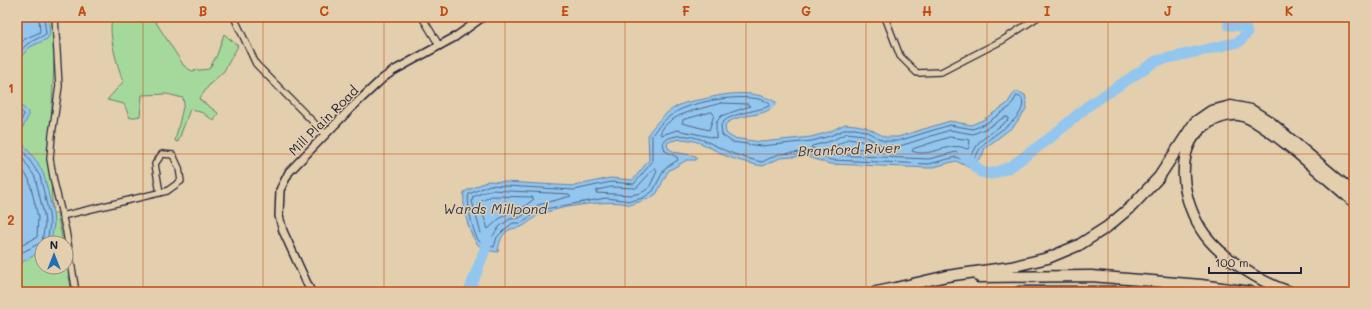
<svg xmlns="http://www.w3.org/2000/svg" width="1371" height="309" viewBox="0 0 1371 309" font-family="Mali,sans-serif">
<rect width="100%" height="100%" fill="#e3cfad"/>
<filter id="ink" filterUnits="userSpaceOnUse"><feTurbulence type="fractalNoise" baseFrequency=".025" numOctaves="2"/><feDisplacementMap in="SourceGraphic" scale="8" xChannelSelector="R" yChannelSelector="G"/><feConvolveMatrix kernelMatrix="1 2 1 2 8 2 1 2 1" color-interpolation-filters="sRGB"/></filter>
<g filter="url(#ink)">
<g fill="#a5d99c" stroke="#647e6c">
<polygon points="17,17 56,17 50,153 53,228 53,213 57,213 63,243 42,243 42,267 66,267 66,262 72,292 17,292"/>
<path d="M112,17H154L155,21L184,66L192,71L209,69L217,55L224,34L238,46L224,71L210,84L199,99L218,113L214,121L203,113L190,109L178,142L175,141L184,103L183,98L167,94L142,95L140,116L130,118L124,104L107,100L123,82C117,62 108,38 112,17Z"/>
</g>
<g fill="#92c6ef" stroke="#6584a7">
<polygon points="17,17 48,17 50,34 47,39 30,47 17,61"/>
<path d="M1017,91L1025,95L1027,103L1026,109L1014,126L985,148L982,156L970,168L956,161L930,168L906,167L830,164L805,156L780,158L763,166C755,165 728,158 722,154C705,145 686,133 667,143L668,148L674,152L696,156V160H687L668,171L657,193L651,198L630,205C614,198 558,207 541,214C535,216 529,223 523,226C517,229 512,227 506,232C500,238 499,244 498,252C493,251 486,251 482,248C469,240 462,206 464,192L488,181L574,186L610,178L633,180L649,160L648,134C655,124 664,114 674,108C683,102 694,101 704,99C727,93 756,89 777,103C764,120 739,111 725,125L726,133L733,138L761,142L811,137L829,132L845,124L856,125L866,127L885,137H898L950,121L971,125L983,120L1007,104L1012,96Z"/>
<polygon points="17,102 28,112 28,117 22,129 22,136 23,144 38,163 44,175 53,213 54,224 51,243 42,243 42,251 17,265"/>
</g>
<g fill="none" stroke-linecap="round" stroke-linejoin="round">
<g stroke="#4f6483" stroke-width="1">
<polyline points="17,47 25,39 40,32 39,17"/>
<polyline points="17,55 27,44 46,34 44,17"/>
<path d="M1017,96L1022,98C1028,120 993,132 982,146C977,152 978,156 969,163L956,157L929,164L831,160L805,152L779,154L762,162C756,161 729,153 724,150C706,141 685,129 665,140L663,143L665,151L677,157L678,160L665,168L653,191L643,198L631,201L606,198L539,210L521,223H513L505,229L497,237L494,247C488,246 483,245 479,241C473,234 466,202 469,194L490,185L574,190L611,182L634,184L652,162V135C658,126 666,118 676,112C693,101 751,91 769,103V106C756,112 727,113 721,125L722,135L732,142L761,146L812,141L830,136L846,129H855L865,131L884,141H898L950,125L973,129L985,124L1010,107Z"/>
<path d="M721,103L748,104L750,106L721,116L716,123V138L677,130L662,135L660,134C667,113 703,109 721,103Z"/>
<polyline points="17,107 24,114 18,129 18,137 20,146 40,176 49,214 50,224 47,243"/>
<polygon points="712,112 714,115 709,130 682,123 683,120"/>
<polygon points="1005,117 1008,117 1008,120 979,142 974,151 968,157 956,152 929,159 832,155 811,148 812,146 831,141 847,133 863,135 883,146 900,146 950,130 973,134 987,128"/>
<path d="M950,137L970,140L969,148L967,149C949,140 930,159 912,151L913,149Z"/>
<polygon points="848,139 861,141 872,147 873,149 835,148 836,146"/>
<polyline points="17,150 35,177 44,215 45,224 42,242 17,255"/>
<polyline points="17,162 29,179 38,217 37,237 17,248"/>
<polygon points="655,168 657,171 649,188 641,193 631,195 596,193 597,190 611,187 636,188"/>
<polygon points="491,190 569,194 571,196 538,205 519,218 510,219 500,226 489,241 481,234 472,201 473,197"/>
<polygon points="492,196 532,197 534,199 517,212 508,213 499,219 488,229 479,203"/>
</g>
<g stroke="#92c6ef" stroke-width="11">
<polyline points="963,154 981,172 991,174 1010,167 1050,138 1088,106 1156,61 1239,42 1247,33 1245,26 1229,25 1228,17"/>
<polyline points="469,292 485,249 487,235"/>
</g>
<g stroke="#22223b" stroke-width="8">
<g id="street">
<polyline points="55,17 59,86 52,135 50,159 54,182 66,231 76,292"/>
<polyline points="234,17 256,64 325,134"/>
<polyline points="422,17 439,45"/>
<polyline points="885,17 900,56 917,73 941,72 1003,40 1038,17"/>
<polyline points="62,216 167,191 181,181 179,168 173,155 162,154 155,164 160,193"/>
</g>
</g>
<g stroke="#22223b" stroke-width="10">
<polyline id="secondary" points="311,292 283,231 279,216 280,190 289,172 349,110 382,79 393,71 455,37 483,17"/>
</g>
<g stroke="#22223b" stroke-width="13">
<g id="highway">
<polyline points="979,277 1091,276 1201,285 1250,292"/>
<polyline points="891,289 947,276 1011,267 1048,258 1079,245 1107,227 1132,206 1159,177 1195,122 1211,111 1231,106 1251,110 1270,122 1354,193"/>
<polyline points="876,292 896,288"/>
<polyline points="1019,292 1115,292"/>
<path d="M1290,292C1262,283 1223,259 1205,235C1182,204 1170,145 1210,122C1218,118 1229,114 1239,115C1264,119 1331,183 1354,202"/>
</g>
</g>
<use href="#street" stroke="#e3cfad" stroke-width="5.5"/>
<use href="#secondary" stroke="#e3cfad" stroke-width="7"/>
<use href="#highway" stroke="#e3cfad" stroke-width="10"/>
</g>
</g>
<path fill="none" stroke="#c04e15" stroke-width="1" stroke-opacity="0.55" d="M143,17V292M263,17V292M384,17V292M505,17V292M625,17V292M746,17V292M866,17V292M987,17V292M1108,17V292M1228,17V292M17,154H1354"/>
<g text-anchor="middle" dominant-baseline="central" stroke-width="3" stroke-linejoin="round" paint-order="stroke">
<g font-size="13" fill="#22223b" stroke="#e3cfad">
<text transform="translate(323 120) rotate(-45)">Mill Plain Road</text>
</g>
<g font-size="14" font-style="italic" fill="#333b56" stroke="#e3cfad">
<text transform="translate(849 149) rotate(-2)">Branford River</text>
<text x="495" y="208">Wards Millpond</text>
</g>
</g>
<rect width="1371" height="309" fill="none" stroke="#e3cfad" stroke-width="44"/>
<g transform="translate(54 255)"><circle r="19" fill="#e3cfad" stroke="#968a7f"/>
<path d="M0-3L7 15L0 10L-7 15Z" fill="#1f6fb2"/>
<text y="-6" font-size="11" font-weight="bold" text-anchor="middle" fill="#22223b">N</text>
</g>
<path d="M1209 267v6h92v-6" fill="none" stroke="#22223b" stroke-width="2"/>
<text x="1215" y="267" font-size="12" fill="#22223b" stroke="#e3cfad" stroke-width="3" paint-order="stroke">100 m</text>
<rect x="22" y="22" width="1327" height="265" fill="none" stroke="#c04e15" stroke-width="1.5"/>
<g font-size="13" text-anchor="middle" font-weight="bold" fill="#c04e15">
<text x="82" y="16">A</text>
<text x="203" y="16">B</text>
<text x="324" y="16">C</text>
<text x="444" y="16">D</text>
<text x="565" y="16">E</text>
<text x="686" y="16">F</text>
<text x="806" y="16">G</text>
<text x="927" y="16">H</text>
<text x="1047" y="16">I</text>
<text x="1168" y="16">J</text>
<text x="1289" y="16">K</text>
<text x="11" y="93">1</text>
<text x="11" y="225">2</text>
</g>
</svg>
